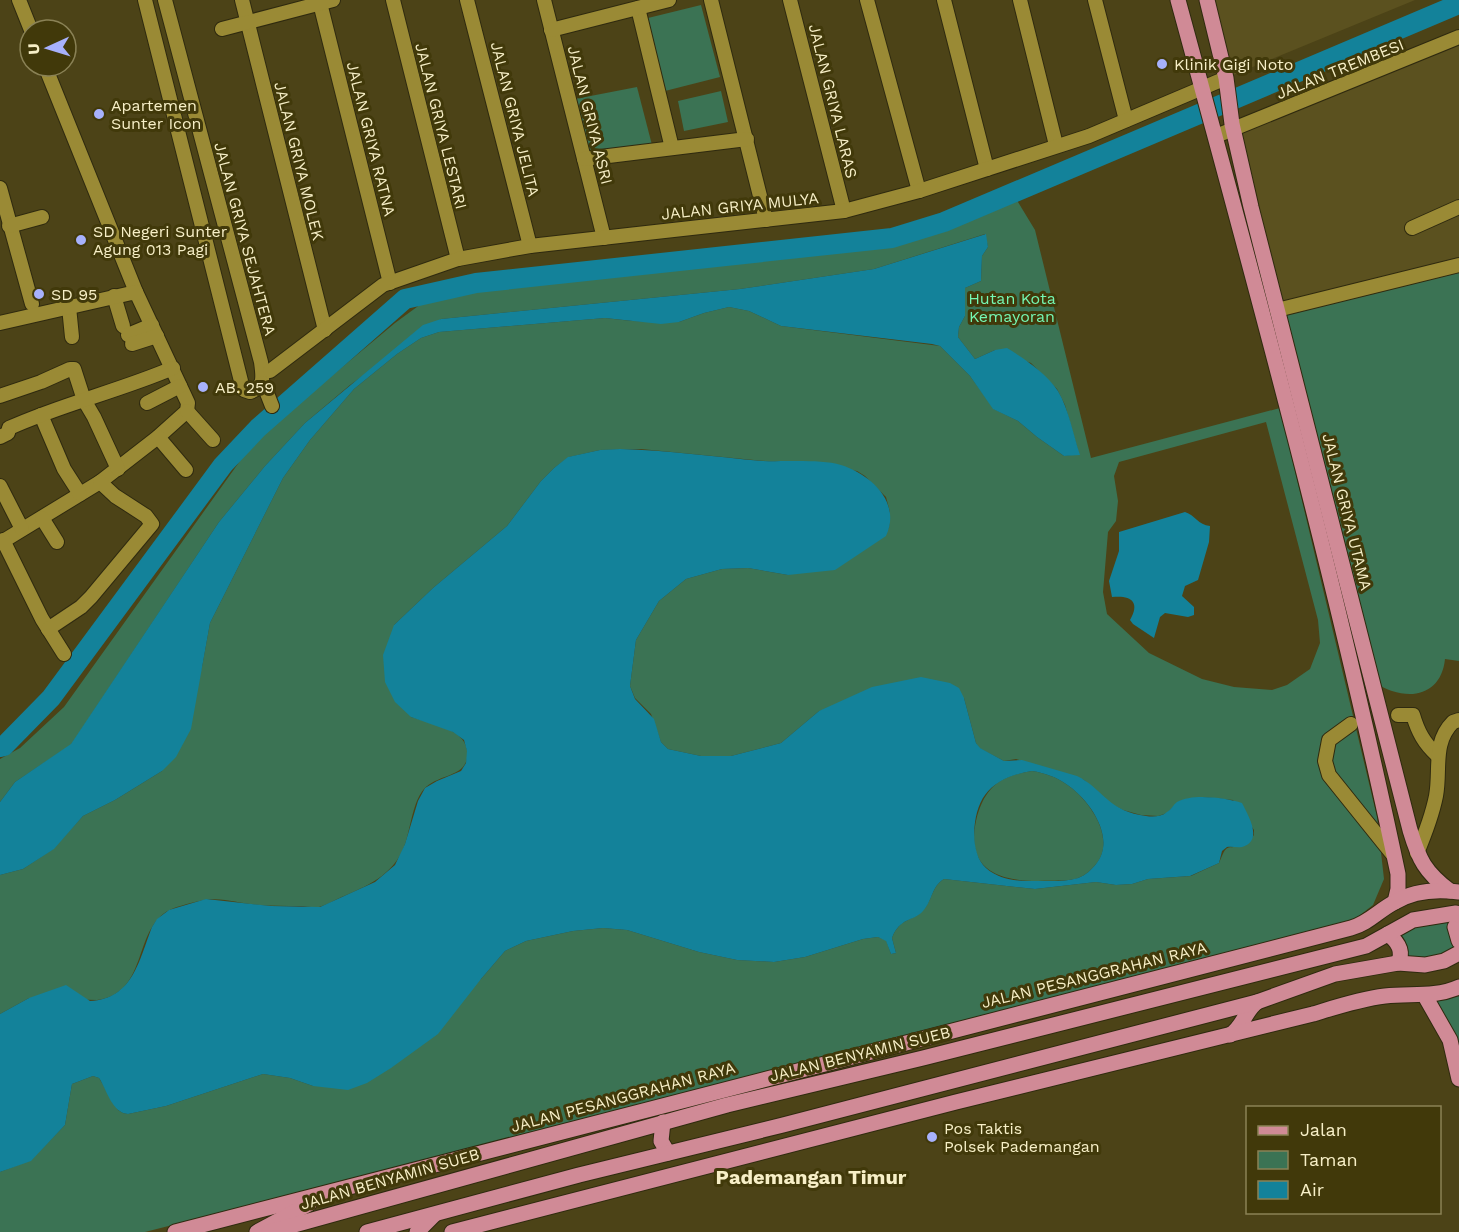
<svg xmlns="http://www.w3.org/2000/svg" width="1459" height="1232" viewBox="0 0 1459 1232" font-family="'Work Sans',sans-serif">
<rect width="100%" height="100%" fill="#4c4317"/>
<g fill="#5b511f">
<polygon points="1207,0 1415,0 1226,78"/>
<polygon points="1459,36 1459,264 1277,310 1233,130"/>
</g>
<g fill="#3b7354" fill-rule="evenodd">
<polygon points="701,5 720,77 665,91 648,18"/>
<polygon points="637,87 652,145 586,152 575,99"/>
<polygon points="721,91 728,122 684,131 678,101"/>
<path d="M1015,197L1035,230L1091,458L1280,408L1377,817L1384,879L1373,905L1346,926L145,1232H0V1172L31,1160L65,1125L72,1084L93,1076L99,1078L118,1110L123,1113L128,1114L166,1106L263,1074L290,1078L313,1086L481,979L505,951L526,941L573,931L603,928L627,930L699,952L737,960L774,962L805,957L863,939L878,937L886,940L891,954L896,953L892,938C900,917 913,922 923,910C933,900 931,887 944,879L1035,889L1096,882L1116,885L1132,884L1148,879L1191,876L1219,863C1228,842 1224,850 1246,845L1254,835V830L1233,800L1204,797L1178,802L1167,813L1158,816L1141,815L1123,810L1111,804L1084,780L1016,759L1004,761L979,748L976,743L964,698L819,711L781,743L731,756H701L668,749L661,742L651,714L635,698L630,686L636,640L659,601L686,579L722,569L748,568L788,575L889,528L890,512L886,497L865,476L857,471L801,462L765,461L641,449L600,450L569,457L554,468L541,481L507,526L433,588L394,625L411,717C429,723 464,728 467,750C471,778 438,773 424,789C413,802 411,825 406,841C397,872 372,884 344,896C336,899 327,905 319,907C313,908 306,906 301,906C284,906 267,906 250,904C237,902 223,899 210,899C201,900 183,905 174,908C131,924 151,993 97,1000L29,998L0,1014V875L23,869L53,849L83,816L115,800L162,771L202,667L210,623L283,478L310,440L354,389L397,354L421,338L439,332L605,318L632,321L679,322L704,313L729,307L749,311L781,326L940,346L970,376L994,409L1018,421L1037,437L1064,456L1079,454L1065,405L1057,389L1031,363L995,350L975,359L958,337L959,327L965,316V288L981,281L982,256L988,247L985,234L874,269L740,289L441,319L350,385L305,423L265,466L219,522L71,745L15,782L0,802V759L20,748L64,707L255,440L395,323L421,304L453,293L886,245L928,232ZM1266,422L1318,620L1320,643L1310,669L1287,685L1272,690L1234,687L1202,679L1149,653L1107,614L1103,592L1108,532L1116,521L1118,501L1114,476L1119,462Z"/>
<path d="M1459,264V661L1445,659C1442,689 1419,700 1392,691C1384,689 1377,683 1371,679L1277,310Z"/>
<path d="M1032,771C1045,773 1056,777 1066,784C1089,799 1117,839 1096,864C1091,870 1086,875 1078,878C1066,882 1051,880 1038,881C996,881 966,868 976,821C984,788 999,776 1032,771Z"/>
<polygon points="1456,913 1459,953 1398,963 1393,938 1413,920"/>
<polygon points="1459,988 1459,1079 1433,995"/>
</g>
<g fill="#13829a" fill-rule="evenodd">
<path d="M986,234L988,247L982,256L981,281L965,288V316L959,327L958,337L975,359L995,350L1007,348C1025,359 1046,373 1058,391C1069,410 1073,434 1080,455L1064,456L1037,437L1018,421L993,409L970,376L940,346L932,344L781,326L749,311L729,307L704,313L679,322L661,324L605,318L439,332L421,338L397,354L354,389L310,440L283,478L210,623L191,729L176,757L162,771L115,800L83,816L54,849L23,869L0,875V802L15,782L71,744L219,522L265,466L305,423L423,325L441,319L740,289L874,269Z"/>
<path d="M620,449C668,450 715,457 763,461C785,462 820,459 841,465C870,474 902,502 886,536L835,570L788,575L748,568L722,569L686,579L659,601L636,640L630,686L635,699L654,719L661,742L668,749L701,756H731L781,743L819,711L872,687L921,677L950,683L959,688L964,698L976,743L980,748L1004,761L1022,760L1077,776C1102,788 1107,809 1140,815C1149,817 1160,818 1167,812C1171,810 1173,805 1177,802C1193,793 1226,798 1242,803C1248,815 1264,841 1242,847C1237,848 1232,846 1227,847L1222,851L1219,863L1190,876L1148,879L1132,884L1116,885L1096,882L1035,889L944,879C931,887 933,900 923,911C913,922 900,917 892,938L896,953L891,954L886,941L878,937L863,939L805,957L774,962L737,960L699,952L627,930L603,928L573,931L526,941L505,951L481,979L438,1034L391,1068L367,1083L348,1090L313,1086L290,1078L263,1074L166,1106L128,1114C112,1113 107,1090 99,1078L93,1076L72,1084L65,1125L31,1161L0,1172V1014L29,998L66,985L90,1001C133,999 139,960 152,927L157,919L169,910L206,899L271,906L320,907L375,882L395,865L405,844L418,801L425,788L437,781L461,771L466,763L467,751L464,740L453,732L411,717L395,702L385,682L383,655L394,625L433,588L507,526L541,481L554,468L568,457L600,450ZM1032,771C1045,773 1056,777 1066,784C1089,799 1117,838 1096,864C1091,870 1086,875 1078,878C1066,882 1050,881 1038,881C1019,881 1001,881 986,868C969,853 972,812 985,795C996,780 1014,774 1032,771Z"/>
<path d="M1185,512C1195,515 1198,525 1210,526L1209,542L1198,580L1185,586L1182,596L1194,607V615L1188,617L1165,613L1160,617L1154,638L1133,624L1130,620C1141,601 1130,595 1112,597L1109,581L1119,551V532Z"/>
</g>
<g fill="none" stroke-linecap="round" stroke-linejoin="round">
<polyline stroke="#13829a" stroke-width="20" points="0,747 4,746 51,698 223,465 258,428 405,299 476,283 892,238 944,222 1459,4"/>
<g stroke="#2f2a0f" stroke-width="16">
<g id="minor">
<polyline points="19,0 31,30"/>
<path d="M145,0L242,385L244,390L250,392C265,387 263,377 261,362L165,0"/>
<polyline points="242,0 325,330"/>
<polyline points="393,0 458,259"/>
<polyline points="467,0 530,246"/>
<polyline points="544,0 604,238"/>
<polyline points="711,0 766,220"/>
<polyline points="790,0 844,211"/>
<polyline points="867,0 919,191"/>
<polyline points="944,0 987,169"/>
<polyline points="1020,0 1056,145"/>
<polyline points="1095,0 1126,120"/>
<polyline points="320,3 390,283"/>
<polyline points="638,8 672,148"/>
<polyline points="222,29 333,0"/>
<polyline points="551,30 669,0"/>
<polyline points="45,66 136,292"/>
<polyline points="1216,136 1459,37"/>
<polyline points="584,159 747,139"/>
<polyline points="0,188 32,304"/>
<polyline points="9,226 42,217"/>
<polyline points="1412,228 1459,207"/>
<polyline points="114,296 123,326"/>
<polyline points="69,307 72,337"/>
<polyline points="1277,310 1459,265"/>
<polyline points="0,323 136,292 188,403 187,411 158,437 100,482 0,543"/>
<polyline points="128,335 152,325"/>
<polyline points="132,344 157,336"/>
<polyline points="270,371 383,285 458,259 530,246 844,211 919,191 1089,136 1226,78"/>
<polyline points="263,383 272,406"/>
<polyline points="0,396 41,382 70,369 74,369 84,400 94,417 118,469"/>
<polyline points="147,403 180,386"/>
<polyline points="187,411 213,440"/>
<polyline points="41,415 64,469 80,494"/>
<path d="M0,437L8,433L9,428C62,404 119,391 173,368"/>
<polyline points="158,437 186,470"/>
<polyline points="0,486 22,529"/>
<polyline points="42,518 57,542"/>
<polyline points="3,540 42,619 64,654"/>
<polyline points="48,629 81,607 91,597 152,524 146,516 115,496 100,482"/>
<path d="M1398,715H1413C1418,732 1424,743 1437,755"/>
<polyline points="1351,724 1329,740 1325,761 1329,775 1394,856"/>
<path d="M1417,853C1425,834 1432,816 1436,796C1441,770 1432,743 1453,722L1459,720"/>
</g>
</g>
<g stroke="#2f2a0f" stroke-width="17">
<g id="major">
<path d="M1178,0C1257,290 1336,580 1398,874V889L1395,902"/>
<path d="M1207,0L1226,78L1232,124L1251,207L1410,830C1419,860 1425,872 1450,891"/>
<polyline points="1459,921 1455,927 1459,941"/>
<path d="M1388,934C1398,942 1404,951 1398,963"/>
<polyline points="1425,996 1450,1040 1459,1079"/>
<path d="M1230,1035C1243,1027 1245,1011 1257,1002"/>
<polyline points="663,1122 661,1141 668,1153"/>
<path d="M175,1232L1351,928C1369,923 1379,910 1395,902C1415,890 1437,889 1459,892"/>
<polyline points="257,1232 309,1204"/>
<polyline points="269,1232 727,1105 923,1058 1366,946 1413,920 1456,913 1459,915"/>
<polyline points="367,1232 579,1175 783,1125 1257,1002 1335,974 1398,963 1425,965 1444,961 1459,953"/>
<polyline points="417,1232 434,1215"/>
<path d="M452,1232L956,1102L1313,1014C1336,1007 1360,999 1385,996C1411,993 1434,998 1459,987"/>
</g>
</g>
<use href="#minor" stroke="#9a8a35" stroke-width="14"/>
<use href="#major" stroke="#d08a96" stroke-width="15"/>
</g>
<g fill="#a7b1fc" stroke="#41390a" stroke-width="2">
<circle cx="1162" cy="64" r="6"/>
<circle cx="99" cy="114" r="6"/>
<circle cx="81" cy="240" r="6"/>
<circle cx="39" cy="294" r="6"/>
<circle cx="203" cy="387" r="6"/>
<circle cx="932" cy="1137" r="6"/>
</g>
<g text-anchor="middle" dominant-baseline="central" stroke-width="6" stroke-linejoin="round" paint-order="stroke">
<g font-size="16" fill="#f7efc7" stroke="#41390a" text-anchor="start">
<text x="1174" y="64">Klinik Gigi Noto</text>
<text x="111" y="105">Apartemen<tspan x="111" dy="18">Sunter Icon</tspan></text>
<text x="93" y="231">SD Negeri Sunter<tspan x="93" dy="18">Agung 013 Pagi</tspan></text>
<text x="51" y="294">SD 95</text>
<text x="215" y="387">AB. 259</text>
<text x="944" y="1128">Pos Taktis<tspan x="944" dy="18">Polsek Pademangan</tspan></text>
</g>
<g font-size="16" fill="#f7efc7" stroke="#41390a">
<text transform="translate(1340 69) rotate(-22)">JALAN TREMBESI</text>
<text transform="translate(833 101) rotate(76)">JALAN GRIYA LARAS</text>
<text transform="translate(590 115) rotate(76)">JALAN GRIYA ASRI</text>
<text transform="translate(515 119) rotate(76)">JALAN GRIYA JELITA</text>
<text transform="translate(441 126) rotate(76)">JALAN GRIYA LESTARI</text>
<text transform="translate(371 139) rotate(76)">JALAN GRIYA RATNA</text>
<text transform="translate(299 161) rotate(76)">JALAN GRIYA MOLEK</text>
<text transform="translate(740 206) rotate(-6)">JALAN GRIYA MULYA</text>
<text transform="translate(245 239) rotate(75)">JALAN GRIYA SEJAHTERA</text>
<text transform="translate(1347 512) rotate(76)">JALAN GRIYA UTAMA</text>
<text transform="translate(1094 975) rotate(-14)">JALAN PESANGGRAHAN RAYA</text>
<text transform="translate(860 1054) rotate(-14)">JALAN BENYAMIN SUEB</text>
<text transform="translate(623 1097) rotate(-15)">JALAN PESANGGRAHAN RAYA</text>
<text transform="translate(390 1179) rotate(-16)">JALAN BENYAMIN SUEB</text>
</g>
<g font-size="16" fill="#75f7b3" stroke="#41390a">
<text x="1012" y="298">Hutan Kota<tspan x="1012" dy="18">Kemayoran</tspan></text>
</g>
<g font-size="20" font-weight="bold" fill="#f7efc7" stroke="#41390a">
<text x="811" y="1177">Pademangan Timur</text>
</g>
</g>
<rect x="1246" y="1106" width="195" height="108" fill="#41390a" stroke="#8a8256" stroke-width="1.5"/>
<rect x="1258" y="1126" width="30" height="9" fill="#d08a96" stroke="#8a8256" stroke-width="1.5"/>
<text x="1300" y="1136" font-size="18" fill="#f7efc7">Jalan</text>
<rect x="1258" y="1151" width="30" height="18" fill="#3b7354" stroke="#8a8256" stroke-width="1.5"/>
<text x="1300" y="1166" font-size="18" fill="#f7efc7">Taman</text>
<rect x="1258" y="1181" width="30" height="18" fill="#13829a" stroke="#8a8256" stroke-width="1.5"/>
<text x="1300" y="1196" font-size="18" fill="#f7efc7">Air</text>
<g transform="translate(48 48) rotate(266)"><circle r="28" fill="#41390a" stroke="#8a8256" stroke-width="1.5"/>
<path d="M0-4.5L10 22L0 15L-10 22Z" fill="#a7b1fc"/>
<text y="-9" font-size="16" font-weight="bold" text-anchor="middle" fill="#f7efc7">U</text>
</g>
</svg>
